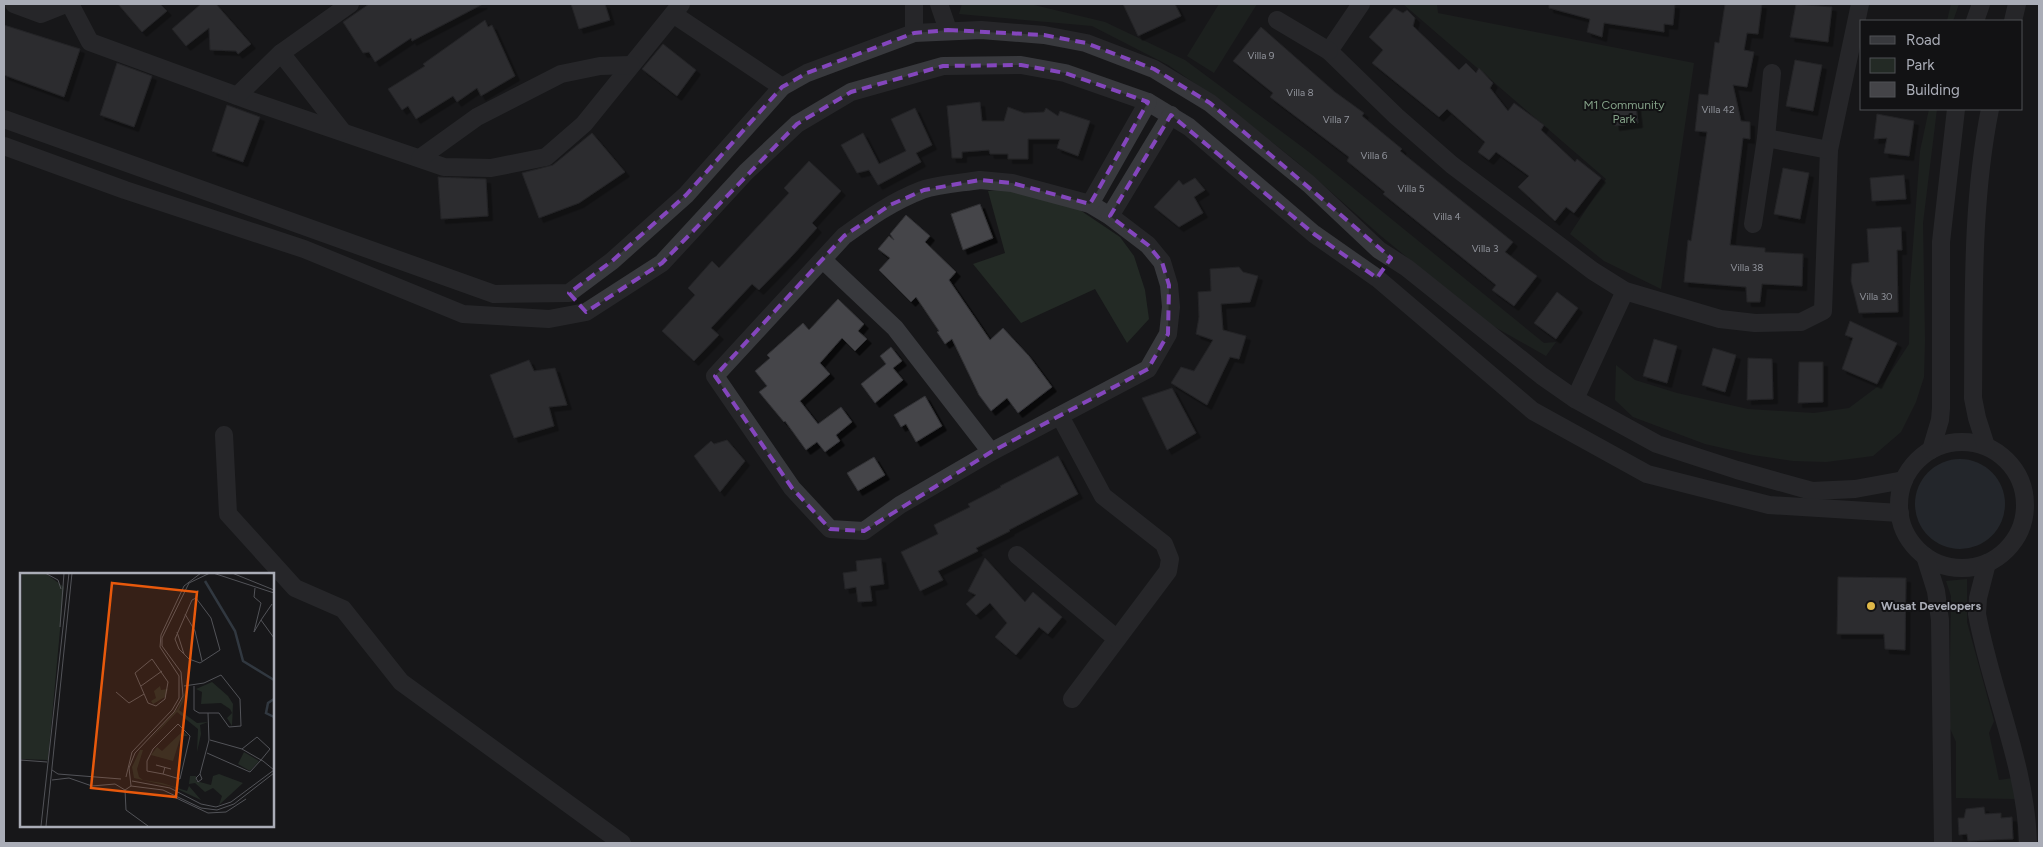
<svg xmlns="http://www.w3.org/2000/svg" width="2043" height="847" viewBox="0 0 2043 847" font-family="Figtree,sans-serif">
<defs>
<filter id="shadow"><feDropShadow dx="4.5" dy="4.5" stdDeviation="0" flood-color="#0009"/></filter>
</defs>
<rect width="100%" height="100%" fill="#171719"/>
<g fill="#232a25">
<polygon points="962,4 1034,5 1105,22 1185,60 1309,152 1544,343 1556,342 1546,356 1486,322 1381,236 1297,162 1219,100 1168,65 1092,26 959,14"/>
<polygon points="1219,4 1257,4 1214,73 1187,56"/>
<polygon points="1403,4 1437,4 1438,13 1694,63 1661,289 1604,261 1570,234 1606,179"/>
<polygon points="1951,4 1959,4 1953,21 1947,21"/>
<polygon points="1929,109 1937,109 1923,223 1925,340 1924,377 1916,402 1901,432 1873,456 1826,462 1793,461 1753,455 1705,444 1633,417 1615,400 1616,365 1635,380 1677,393 1748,409 1814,413 1849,408 1885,381 1909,344 1910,286 1920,151"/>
<polygon points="1010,189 1074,206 1120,237 1134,256 1145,290 1149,319 1127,343 1095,289 1021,323 973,264 1005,253 988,191"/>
<polygon points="1967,579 1967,622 1994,721 1989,733 1999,780 2013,778 2015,799 1956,798 1956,742 1949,726 1951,596 1946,581"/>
</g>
<circle fill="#313840" cx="1960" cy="504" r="45"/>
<g fill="#444448" stroke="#313134" filter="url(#shadow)">
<polygon points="118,4 160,4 167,11 142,32"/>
<polygon points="201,4 216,4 251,44 238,54 236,51 210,50 209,28 186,46 172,29"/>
<polygon points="369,4 483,4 412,41 411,38 375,62 369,52 363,53 343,22"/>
<polygon points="571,4 605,4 610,20 579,29"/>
<polygon points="1123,4 1175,4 1181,16 1138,36"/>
<polygon points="1549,4 1675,4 1673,25 1664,24 1664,32 1604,23 1602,37 1587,32 1590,19 1549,8"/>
<polygon points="1725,4 1762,4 1758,34 1747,33 1744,50 1754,52 1747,87 1733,85 1741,121 1750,122 1750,139 1743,138 1730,245 1765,248 1765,252 1803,254 1802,286 1762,284 1760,302 1747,302 1746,287 1684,282 1688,240 1691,241 1707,132 1695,131 1699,94 1708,95 1715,42 1719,43"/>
<polygon points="1796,4 1832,7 1828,42 1790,37"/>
<polygon points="1394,8 1403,13 1407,10 1415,18 1413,26 1459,70 1466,63 1476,73 1479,68 1493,83 1490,88 1508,111 1514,103 1544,125 1541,130 1575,162 1577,159 1601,178 1574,213 1566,207 1555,221 1518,187 1529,176 1496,152 1489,160 1478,152 1485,142 1447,109 1439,117 1372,63 1383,50 1369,37"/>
<polygon points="485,20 488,27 492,25 515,76 481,96 477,88 457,102 453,96 416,119 408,106 402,110 388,89 425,66 423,64"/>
<polygon points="4,25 80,49 64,97 4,75"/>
<polygon points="1261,27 1335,92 1364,113 1362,116 1402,149 1400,151 1513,242 1505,252 1537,276 1514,306 1492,290 1496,285 1383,194 1385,192 1347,161 1349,157 1270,97 1273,93 1233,61"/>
<polygon points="663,44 696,70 677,96 642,69"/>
<polygon points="1795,60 1822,65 1813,111 1786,106"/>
<polygon points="117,63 152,76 134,127 100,115"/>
<polygon points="980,102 982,121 1004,121 1008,107 1024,113 1044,112 1046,108 1058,116 1060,111 1090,121 1078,156 1057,148 1060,139 1028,139 1028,159 1008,159 1008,154 990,154 989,150 962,152 962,158 952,158 947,106"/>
<polygon points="227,105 260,117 243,162 212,151"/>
<polygon points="1636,106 1638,123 1615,126 1613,108"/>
<polygon points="915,108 932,145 916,153 921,162 878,185 869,170 857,173 841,145 863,133 879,164 906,151 891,119"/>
<polygon points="1877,114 1914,121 1909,156 1884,153 1887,138 1874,139"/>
<polygon points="592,133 625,172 579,203 539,218 522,173 553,165"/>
<polygon points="809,161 841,191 812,223 817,228 793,255 759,290 752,284 711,328 719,335 694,361 662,331 695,295 688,288 712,261 719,268 789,193 784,188"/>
<polygon points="1783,168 1809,173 1800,219 1774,214"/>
<polygon points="1904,175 1906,199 1872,201 1870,178"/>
<polygon points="438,177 486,179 488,216 441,219"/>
<polygon points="1195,178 1205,190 1194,197 1203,213 1179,227 1154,207 1179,180 1183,185"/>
<polygon points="980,204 993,238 963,250 951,214"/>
<polygon points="906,215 930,236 925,242 956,272 949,280 990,340 1003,328 1029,356 1052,387 1018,413 1007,398 991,411 979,395 952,339 945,344 937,332 939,331 916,297 911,302 879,270 890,258 878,249 889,236 894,240 890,234"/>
<polygon points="1901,227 1902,250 1897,250 1898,312 1859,313 1851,281 1852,264 1869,262 1867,229"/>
<polygon points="1239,267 1243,272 1258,276 1250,302 1221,304 1223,330 1246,336 1239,359 1230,357 1207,405 1171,383 1181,367 1194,371 1213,340 1196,334 1199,317 1198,292 1211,291 1210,269"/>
<polygon points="1557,292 1578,308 1556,339 1534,323"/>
<polygon points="838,299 864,324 858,331 867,339 855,351 842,338 820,363 830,374 800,401 818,424 841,407 852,422 836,435 840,441 825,452 817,442 806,450 785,421 784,422 759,392 767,386 755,371 770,358 767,355 803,323 809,330"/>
<polygon points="1850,321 1897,343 1877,384 1842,369 1853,338 1845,335"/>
<polygon points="1654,339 1677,346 1667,383 1643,376"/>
<polygon points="891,347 902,361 893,368 903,380 875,403 861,384 886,364 880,356"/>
<polygon points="1713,348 1736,355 1725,392 1702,385"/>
<polygon points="1748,358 1772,359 1773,399 1747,400"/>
<polygon points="529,360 534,371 555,368 567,405 549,407 554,426 514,438 490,375"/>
<polygon points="1799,362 1823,362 1823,402 1798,403"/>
<polygon points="1172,388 1196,433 1167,450 1142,398"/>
<polygon points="925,396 942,426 916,442 906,424 901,427 894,415"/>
<polygon points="727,440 745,461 720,492 694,456 711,441 714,444"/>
<polygon points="1058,456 1078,494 1009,530 1010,531 976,548 978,551 938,571 943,580 920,591 901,552 938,534 934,525 970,507 968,504 1001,487 1000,486"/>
<polygon points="874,457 885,475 858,491 847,473"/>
<polygon points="881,558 884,584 870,586 872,601 858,602 856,587 845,589 843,573 857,571 856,561"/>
<polygon points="985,558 1025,602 1033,592 1062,617 1048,634 1039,627 1016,655 995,637 1007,623 990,603 976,615 966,604 976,595 968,591"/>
<polygon points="1838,577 1906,578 1905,650 1885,649 1884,634 1837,634"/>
<polygon points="1984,807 1985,814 2001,813 2001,818 2012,817 2013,839 1968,841 1967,834 1959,835 1958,818 1964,818 1966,809"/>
</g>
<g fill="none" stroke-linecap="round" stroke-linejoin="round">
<g stroke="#38393d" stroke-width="18">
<polyline points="14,4 41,14 66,4"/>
<polyline points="70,4 90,42 251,101 444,167 491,168 546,157 584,124 681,4"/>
<polyline points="914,4 914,33"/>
<polyline points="939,4 948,30"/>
<polyline points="1361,4 1329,51 1396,116 1452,165 1593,271 1625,291 1720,319 1755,323 1801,322 1823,311 1829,150 1860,4"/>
<polyline points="673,14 782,87"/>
<polyline points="1277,20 1329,51"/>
<polyline points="1975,21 1981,4"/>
<polyline points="2013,21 2017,4"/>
<polyline points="281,53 342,131"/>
<polyline points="237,96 281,53 350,4"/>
<polyline points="4,119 494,294 569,293 612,261 686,195 782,87 807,73 914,33 981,30 1044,35 1086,43 1154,69 1210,103 1309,184 1379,250 1407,268 1542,376 1575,399 1657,444 1737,470 1812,491 1855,489 1904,480"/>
<polyline points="1766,138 1829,150"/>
<polyline points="4,146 125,190 304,249 463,314 549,319 586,312 662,263 746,172 797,124 851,92 943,66 1021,65 1065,73 1148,102 1189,127 1314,234 1377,278 1533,411 1647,474 1769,505 1900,513"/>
<polyline points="420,158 477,117 561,74 600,66 631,65"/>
<path d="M980,180L1012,183L1090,204L1110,216L1148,245L1162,262L1169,285L1171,307L1168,334L1148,369L991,452L900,505L864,531L830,529L792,488L715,376L844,236C869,218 893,201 922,190C940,184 962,183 980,180Z"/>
<polyline points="1090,204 1148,102"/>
<polyline points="1110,216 1171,115"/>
<polyline points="1753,224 1766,138 1772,73"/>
<polyline points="823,260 895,328 991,452"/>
<polyline points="1575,399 1625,291"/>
<polyline points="1060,416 1103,496 1164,544 1170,559 1168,571 1072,699"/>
<polyline points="224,435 228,514 295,588 343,609 401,682 622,843"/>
<circle cx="1962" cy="505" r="63"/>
<path d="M1986,446L1977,418L1973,398C1974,302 1971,204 1990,109"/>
<polyline points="1931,450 1940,420 1941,408 1941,242 1956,109"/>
<polyline points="1017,555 1117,639"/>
<polyline points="1925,556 1936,591 1940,620 1943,843"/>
<path d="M1987,563L1978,598L1977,614C1991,691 2026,765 2028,843"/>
</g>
</g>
<path d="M0 0H2043V847H0ZM948,30L1044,35L1086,43L1154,69L1210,103L1391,258L1377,278L1314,234L1171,115L1110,216L1148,245L1162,262L1169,285L1168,334L1148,369L991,452L864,531L830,529L792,488L715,376L844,236L890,205L924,190L980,180L1012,183L1090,204L1148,102L1065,73L1021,65L943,66L851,92L797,124L662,263L586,312L569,293L612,261L686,195L782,87L807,73L914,33Z" fill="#171719" fill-opacity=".55" fill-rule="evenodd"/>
<path fill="none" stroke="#8446bd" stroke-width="4" stroke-dasharray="10 6" stroke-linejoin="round" d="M948,30L1044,35L1086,43L1154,69L1210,103L1391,258L1377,278L1314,234L1171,115L1110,216L1148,245L1162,262L1169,285L1168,334L1148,369L991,452L864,531L830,529L792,488L715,376L844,236L890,205L924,190L980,180L1012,183L1090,204L1148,102L1065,73L1021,65L943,66L851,92L797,124L662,263L586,312L569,293L612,261L686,195L782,87L807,73L914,33Z"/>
<circle fill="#dfb848" stroke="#121214" stroke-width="2" cx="1871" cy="606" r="5"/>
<g text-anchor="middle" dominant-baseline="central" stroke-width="4" stroke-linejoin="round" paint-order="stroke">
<g font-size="10" fill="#90939b">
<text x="1261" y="55">Villa 9</text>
<text x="1300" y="92">Villa 8</text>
<text x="1718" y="109">Villa 42</text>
<text x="1336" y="119">Villa 7</text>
<text x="1374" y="155">Villa 6</text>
<text x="1411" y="188">Villa 5</text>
<text x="1447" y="216">Villa 4</text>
<text x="1485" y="248">Villa 3</text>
<text x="1747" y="267">Villa 38</text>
<text x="1876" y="296">Villa 30</text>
</g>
<g font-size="12" fill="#83a087" stroke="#121214">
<text x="1624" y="105">M1 Community<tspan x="1624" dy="14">Park</tspan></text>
</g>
<g font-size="12" font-weight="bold" fill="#aaadb7" stroke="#121214" text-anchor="start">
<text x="1881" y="606">Wusat Developers</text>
</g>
</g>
<g transform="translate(20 573)">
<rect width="254" height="254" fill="#171719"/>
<path d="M2,0H25L44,14L28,187L0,186ZM192,109L208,123L213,131L212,153L207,145L212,140L210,136L201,130L181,131L182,119L176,116ZM140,113L141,117L148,116L145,124L133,131L131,128L136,125L134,118ZM167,115L163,129L159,137L177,150L188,149L180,152L181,161L177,179L178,156L157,139L126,171L158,135ZM163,158L168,163H161L153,188L131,182L137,174L142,178ZM120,177H123L117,196L119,204L123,207L142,210L167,218L169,213L181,227L153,214L114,205L112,194ZM224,179L239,188L230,198L218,191ZM199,201L223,210L199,232L202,223L193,215L185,219L175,210L169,211L170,203H176V208L191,212L193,203Z" fill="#232a25"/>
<path fill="none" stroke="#313840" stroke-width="2.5" d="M185,8L215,58L223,88L254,107M254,126L248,130L246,140L254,144"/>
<path fill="none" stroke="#525358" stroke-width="1" d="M25,0L38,7L41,16M193,0L254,20M212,0L254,17M235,15L234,24L241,30L234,59L241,47L254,65M176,25L172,27L155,66L159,76L169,86L180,90L200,77L191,45L176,25L178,17M165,41L175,58L182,88M241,47L252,31M40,54L44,0M157,59L164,81M132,86L148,109L145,126L136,133L128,130L115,100ZM121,113L142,98M164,113L184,110L201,102L220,126L221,153L209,154L199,140H179L174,137V113M96,119L109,130L124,121M190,167L222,176M187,180L230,199L241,187L250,176L237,164L222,176L241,187L243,188L254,197M0,187L27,189M136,192L151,196M32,197L38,201L101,206M143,201L127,198V188L133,176L158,151L170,163L160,206L143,201L145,194M180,201L182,206L178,209L176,205L180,201L189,167L188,140M106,204L112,179L152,137L159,125V103L140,74L141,62L164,13L181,0M32,207L49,205L72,213L95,211L105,217L111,213L109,195L115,180L154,139L163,123L161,99L142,73V65L169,10L190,0M112,208L150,215L181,231L196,234L211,229L254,197M111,213L143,217L181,235L197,237L214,231L254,200M105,217L106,237L128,253M152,223L188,240L206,239L226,226M21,253L49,0M26,253L52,0"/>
<path fill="#e8590c" fill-opacity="0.15" stroke="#e8590c" stroke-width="2.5" d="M92,10L177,19L156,224L71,215Z"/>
<rect width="254" height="254" fill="none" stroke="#aaadb7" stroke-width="2.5"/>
</g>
<rect width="2043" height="847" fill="none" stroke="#aaadb7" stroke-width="10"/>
<rect x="1860" y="20" width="162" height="90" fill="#121214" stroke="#4f5055"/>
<rect x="1870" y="36" width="25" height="8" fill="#38393d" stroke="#4f5055"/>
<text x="1906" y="45" font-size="15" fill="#aaadb7">Road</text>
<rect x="1870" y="58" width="25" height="15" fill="#232a25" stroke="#4f5055"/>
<text x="1906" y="70" font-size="15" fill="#aaadb7">Park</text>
<rect x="1870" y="82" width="25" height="15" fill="#444448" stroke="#4f5055"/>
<text x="1906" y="95" font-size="15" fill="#aaadb7">Building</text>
</svg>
